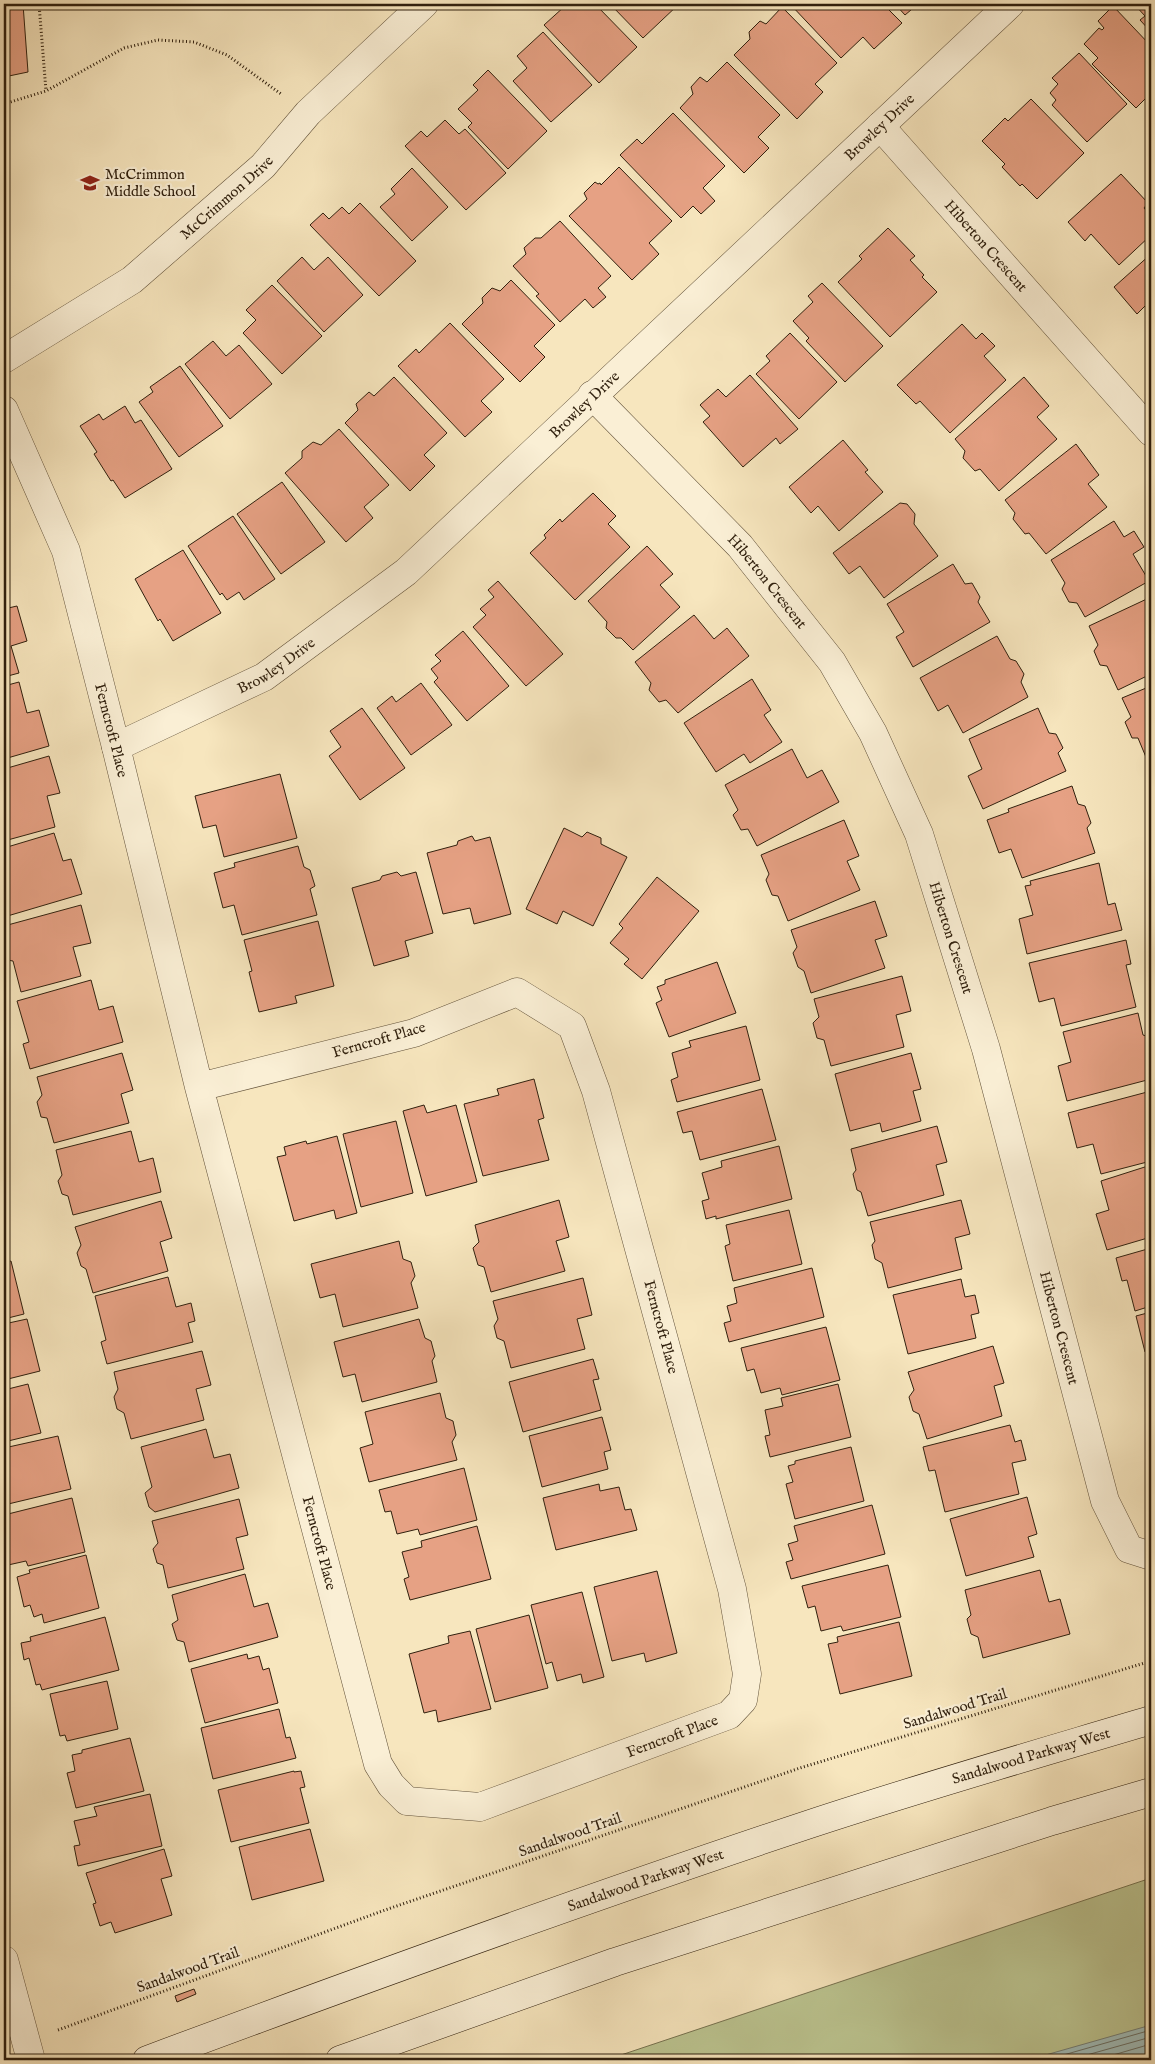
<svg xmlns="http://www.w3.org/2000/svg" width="1155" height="2064" viewBox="0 0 1155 2064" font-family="'IM FELL English',serif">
<rect width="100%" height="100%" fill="#f7e6be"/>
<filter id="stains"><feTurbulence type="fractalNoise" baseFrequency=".004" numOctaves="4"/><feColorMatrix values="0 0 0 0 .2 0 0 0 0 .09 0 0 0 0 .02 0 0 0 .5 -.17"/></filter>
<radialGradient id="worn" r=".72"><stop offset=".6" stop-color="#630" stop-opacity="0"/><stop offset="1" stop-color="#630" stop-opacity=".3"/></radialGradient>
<polygon fill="#bcc591" stroke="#767250" points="1151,1878 1151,2060 606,2060"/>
<polygon fill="#a0bdba" stroke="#737e75" points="1151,2025 1151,2060 1028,2060"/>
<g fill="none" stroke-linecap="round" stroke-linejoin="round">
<g stroke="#686e64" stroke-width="1">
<polyline points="1046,2060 1151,2030"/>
<polyline points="1069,2060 1151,2037"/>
<polyline points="1096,2060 1151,2044"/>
</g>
</g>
<g fill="#e6a184" stroke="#30200e">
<polygon points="4,4 23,4 28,72 4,77"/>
<polygon points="562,4 595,4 637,47 599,83 544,25 565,6"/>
<polygon points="610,4 679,4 643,38"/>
<polygon points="790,4 883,4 902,23 874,49 863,37 841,58"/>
<polygon points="895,4 918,4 905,15"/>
<polygon points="1134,4 1151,4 1151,32 1140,20 1145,16"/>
<polygon points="1113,6 1151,46 1151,93 1136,108 1092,64 1098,58 1084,44 1099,28 1102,30 1104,28 1098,21"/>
<polygon points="782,7 837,63 815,84 823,92 797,119 734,55 750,39 749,32 760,21 766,24"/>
<polygon points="543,32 592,85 551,122 513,81 527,68 517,56"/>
<polygon points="1079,53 1127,104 1087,142 1052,105 1056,100 1050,93 1058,84 1052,78"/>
<polygon points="727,62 780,115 758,137 769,148 744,173 680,108 693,94 691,87 700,77 707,82"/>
<polygon points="488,70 547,131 508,169 468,127 472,123 458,109 478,90 473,85"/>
<polygon points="1031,99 1084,153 1037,199 1022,184 1020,186 1002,167 1005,164 982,141 1005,118 1008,121"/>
<polygon points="673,113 725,166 703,188 715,201 701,214 693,206 681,218 620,155 637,139 642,144"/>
<polygon points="445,120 459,134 465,129 506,173 466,210 405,146 421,131 427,137"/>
<polygon points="619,167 672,221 649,243 659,254 632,280 569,216 587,199 584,193 595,182 598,184 600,183 601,185"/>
<polygon points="412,168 448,207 412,241 380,207 395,194 391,189"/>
<polygon points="1121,174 1148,203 1144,208 1151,216 1151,235 1119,265 1091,234 1085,241 1068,222"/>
<polygon points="360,203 416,261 379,296 310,225 323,213 329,219 342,207 349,214"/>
<polygon points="560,221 611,276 598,288 606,297 593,308 585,299 560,322 536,296 539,294 513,266 526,254 524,248 535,238 541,238"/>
<polygon points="888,228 915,256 910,260 924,275 922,277 937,292 890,337 838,282 862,259 859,256"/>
<polygon points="1151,254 1151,307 1148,303 1137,314 1114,287"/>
<polygon points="302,257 314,270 328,257 363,295 324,332 277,281"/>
<polygon points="511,280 555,325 534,346 545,357 520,382 462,324 483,303 482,298 492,288 500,291"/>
<polygon points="822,283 883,346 845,382 806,341 809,338 793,321 813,302 808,296"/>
<polygon points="272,285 322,336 282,374 243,333 256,320 246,310"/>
<polygon points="450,323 504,379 481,401 492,412 465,437 398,366 416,349 419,353"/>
<polygon points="962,324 976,339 982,333 995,346 984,356 1006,380 950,433 920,401 916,404 897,385"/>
<polygon points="790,333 837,382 799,419 756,374 770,361 766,356"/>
<polygon points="213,341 226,356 239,345 272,384 230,419 185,364"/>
<polygon points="180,366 223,426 179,457 139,402 153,392 150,387"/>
<polygon points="750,375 798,429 780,444 776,438 743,467 703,422 710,416 700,405 718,389 726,397"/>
<polygon points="394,377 447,433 424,455 435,466 410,491 345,423 358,410 356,404 369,392 374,396"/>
<polygon points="1024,377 1049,406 1037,417 1057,439 999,491 980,469 975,471 963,458 965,451 955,439"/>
<polygon points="125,406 135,423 141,420 172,469 125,498 113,480 111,481 94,454 97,452 80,426 99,414 103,420"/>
<polygon points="339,429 389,485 364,507 373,518 346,542 285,473 302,458 302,451 313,442 321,445"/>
<polygon points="843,440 868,470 865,472 883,492 839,531 818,506 811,513 789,487"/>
<polygon points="1076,444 1099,475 1088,484 1107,507 1046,554 1029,533 1025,534 1013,519 1015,513 1005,500"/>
<polygon points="282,482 325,542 281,574 237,514"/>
<polygon points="593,493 616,516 608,524 630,547 575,600 530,553 546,538 544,535 560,519 562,522"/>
<polygon points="900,503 907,504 915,514 914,524 938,556 884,598 860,566 849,574 833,553"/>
<polygon points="233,516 275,579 244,600 239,592 227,600 222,593 220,595 188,546"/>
<polygon points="1114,521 1124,537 1134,531 1144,547 1133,554 1149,581 1085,617 1077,603 1069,602 1062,589 1065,583 1051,560"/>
<polygon points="647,546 673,574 660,585 680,607 633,650 621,638 616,638 606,628 607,622 588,601"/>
<polygon points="183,550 221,613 173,641 160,619 158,621 135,579"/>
<polygon points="953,564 965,584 972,583 980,597 978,602 990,622 913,667 896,637 904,632 887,604"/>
<polygon points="498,581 563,654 526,686 473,627 486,615 480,609 494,597 488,590"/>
<polygon points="1151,597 1151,674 1118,690 1107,666 1100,665 1094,651 1098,645 1089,626"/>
<polygon points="17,606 27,641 11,646 19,673 4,677 4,609"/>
<polygon points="694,615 714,639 727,628 749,656 678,713 666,700 659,702 649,690 651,683 635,662"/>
<polygon points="463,631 509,686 467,721 434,682 438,678 431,669 441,661 435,655"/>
<polygon points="997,636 1010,659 1016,661 1024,674 1021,682 1028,697 963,733 948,705 938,711 920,678"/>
<polygon points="752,679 771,710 764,715 782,742 750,763 744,754 716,772 684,723"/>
<polygon points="19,682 27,713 39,710 49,746 4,759 4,686"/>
<polygon points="421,683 452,725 411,755 377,708 392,696 396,702"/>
<polygon points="1151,686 1151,760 1148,762 1138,738 1132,738 1125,722 1131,717 1122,698"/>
<polygon points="362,708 405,768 360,800 329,756 341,747 330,731"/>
<polygon points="1038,708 1049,733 1056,734 1063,748 1058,753 1066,771 983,809 968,776 982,769 969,739"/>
<polygon points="792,749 807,778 822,770 839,802 757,846 748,829 741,830 733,815 738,810 725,785"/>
<polygon points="49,756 60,793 47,796 55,827 4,841 4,769"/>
<polygon points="280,774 297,838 224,857 216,825 203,828 195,796"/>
<polygon points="1072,786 1078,804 1085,806 1091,823 1087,828 1095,853 1022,878 1011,849 999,853 987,820 1009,812 1008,809"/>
<polygon points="844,820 859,856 847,861 860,890 788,921 778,896 772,895 766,880 769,874 761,855"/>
<polygon points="564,828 582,837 587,832 601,838 601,844 627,857 593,926 563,911 557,924 526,909"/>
<polygon points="54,833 63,861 71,859 82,894 4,917 4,848"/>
<polygon points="472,836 475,841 490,837 511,914 474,924 470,908 443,914 427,853 457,845 458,841"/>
<polygon points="298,846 304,867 310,870 315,886 310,889 317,915 242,935 234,905 223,908 214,873 235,867 234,863"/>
<polygon points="1099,863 1108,905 1115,903 1122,930 1027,954 1019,919 1033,915 1025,886 1031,885 1030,881"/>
<polygon points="397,872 401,876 416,872 433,933 405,941 409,956 374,966 352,888 380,880 382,876"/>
<polygon points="657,877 699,911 642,979 624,964 629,959 610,943 623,928 619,924"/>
<polygon points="875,901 887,936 875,940 885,968 811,993 804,971 798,967 793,953 797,947 791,930"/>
<polygon points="81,905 91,943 73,947 81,976 21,992 13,961 7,960 4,948 4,943 8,939 4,926"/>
<polygon points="318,921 334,986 295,996 297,1003 259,1012 249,972 252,971 244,940"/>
<polygon points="1126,940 1131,964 1126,965 1136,1007 1061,1026 1054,998 1039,1002 1029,963"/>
<polygon points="717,962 736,1013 669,1037 656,1003 662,1000 657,987 665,984 665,980"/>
<polygon points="902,976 911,1011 896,1015 904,1047 831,1066 824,1040 817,1038 813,1023 819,1017 814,999"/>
<polygon points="91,980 99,1010 113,1006 123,1042 30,1069 23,1044 29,1042 17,1001"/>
<polygon points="1138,1013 1143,1035 1149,1037 1151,1047 1149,1058 1151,1079 1067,1101 1058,1066 1071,1062 1063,1032"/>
<polygon points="746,1026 760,1080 677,1102 671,1080 678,1077 672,1053 691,1047 689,1041"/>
<polygon points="122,1053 133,1090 121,1094 129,1123 54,1143 47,1118 41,1117 37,1102 42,1095 37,1077"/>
<polygon points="911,1053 921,1089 913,1091 921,1121 882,1132 880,1123 850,1131 835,1074"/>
<polygon points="534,1079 544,1118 538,1120 549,1160 483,1176 464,1104 499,1095 497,1089"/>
<polygon points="762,1089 776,1140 700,1160 692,1131 683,1133 677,1112"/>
<polygon points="1151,1091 1151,1161 1101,1174 1093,1144 1077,1148 1068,1113"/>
<polygon points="424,1105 427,1113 456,1105 477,1182 426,1196 403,1111"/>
<polygon points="396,1121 413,1193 361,1207 343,1134"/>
<polygon points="937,1126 947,1162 936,1165 944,1195 868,1216 861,1192 857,1190 853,1174 856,1170 851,1149"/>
<polygon points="131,1131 139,1162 153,1158 161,1192 73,1215 68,1196 62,1194 58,1181 62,1175 56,1150"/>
<polygon points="337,1136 357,1213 336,1219 334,1210 294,1221 277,1157 286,1155 284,1147 306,1141 307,1144"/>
<polygon points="779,1146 792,1199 716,1219 716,1216 706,1219 702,1201 709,1199 702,1173 722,1167 721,1161"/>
<polygon points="1151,1165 1151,1237 1107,1250 1096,1214 1109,1210 1101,1181"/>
<polygon points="559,1200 569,1237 556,1241 565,1271 491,1292 484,1267 478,1265 473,1248 479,1242 475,1225"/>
<polygon points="961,1200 970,1234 955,1238 962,1269 888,1288 882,1263 875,1259 872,1245 875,1241 870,1222"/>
<polygon points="161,1201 172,1238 160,1242 168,1271 93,1293 86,1269 81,1266 77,1253 81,1245 75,1227"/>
<polygon points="789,1210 802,1264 733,1281 725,1246 730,1244 726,1225"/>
<polygon points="399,1241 403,1259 411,1262 415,1276 411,1283 418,1308 343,1327 335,1294 320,1298 311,1264"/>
<polygon points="1151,1248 1151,1306 1135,1311 1127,1280 1122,1281 1116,1258"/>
<polygon points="11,1261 24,1314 4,1319 4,1263"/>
<polygon points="812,1268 824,1317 729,1342 724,1323 731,1321 727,1306 737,1303 734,1288"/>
<polygon points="168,1277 176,1307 191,1303 195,1321 188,1323 193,1342 107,1364 101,1342 106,1340 95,1296"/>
<polygon points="583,1278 592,1315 577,1319 585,1349 511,1368 504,1341 497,1338 494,1326 498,1319 493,1301"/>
<polygon points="961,1279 965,1297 975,1295 979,1313 971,1315 976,1338 908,1354 893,1295"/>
<polygon points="1151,1312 1151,1350 1145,1352 1136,1316"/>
<polygon points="27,1319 40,1371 4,1380 4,1324"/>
<polygon points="419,1319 425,1338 431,1341 435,1356 432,1361 437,1382 362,1402 355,1374 343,1377 334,1342"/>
<polygon points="826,1327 840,1380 782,1395 780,1388 761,1393 754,1369 747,1371 741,1348"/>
<polygon points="993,1346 1004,1383 994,1386 1002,1416 927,1439 919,1414 913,1411 909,1397 914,1390 908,1372"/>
<polygon points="202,1351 211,1385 196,1389 204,1420 131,1439 124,1413 117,1409 114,1397 118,1389 114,1372"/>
<polygon points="593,1359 599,1379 593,1380 601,1410 523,1432 509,1382"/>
<polygon points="28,1384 41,1433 4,1442 4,1390"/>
<polygon points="838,1384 851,1437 770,1457 765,1436 770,1435 765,1410 783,1406 781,1398"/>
<polygon points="440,1393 446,1418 453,1421 456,1435 452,1442 457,1460 369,1482 360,1448 373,1444 365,1412"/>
<polygon points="602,1417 611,1450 604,1452 608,1469 542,1487 529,1436"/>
<polygon points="1010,1425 1015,1442 1021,1440 1026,1460 1012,1463 1019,1494 945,1512 935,1470 929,1471 923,1447"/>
<polygon points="206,1429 214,1458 230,1454 239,1488 155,1512 149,1507 145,1493 152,1487 141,1447"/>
<polygon points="58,1436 71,1489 4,1505 4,1448"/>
<polygon points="851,1447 864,1501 795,1519 786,1484 793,1482 788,1466 795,1464 795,1461"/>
<polygon points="464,1468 477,1520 420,1535 418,1529 397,1534 391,1511 385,1512 379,1490"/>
<polygon points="599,1484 600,1491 619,1487 625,1510 631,1509 637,1530 556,1550 543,1498"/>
<polygon points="1027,1497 1037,1534 1028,1537 1034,1557 966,1576 950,1519"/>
<polygon points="72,1498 85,1552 28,1566 26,1561 8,1565 4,1549 4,1515"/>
<polygon points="239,1499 248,1535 236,1538 244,1569 168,1588 163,1565 157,1563 153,1549 158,1543 152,1521"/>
<polygon points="872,1505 885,1554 791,1579 786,1562 793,1560 788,1544 798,1541 794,1526"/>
<polygon points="477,1526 491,1579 410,1600 404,1579 409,1577 402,1552 422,1547 421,1541"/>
<polygon points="86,1555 99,1608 44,1623 42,1614 34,1617 30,1605 24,1607 17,1577 30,1573 29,1570"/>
<polygon points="888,1565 901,1617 843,1631 841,1626 821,1631 815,1606 808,1608 802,1586"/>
<polygon points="1040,1570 1049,1602 1060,1599 1070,1634 983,1658 978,1637 971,1634 967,1619 971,1615 965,1590"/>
<polygon points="657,1571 677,1653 646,1662 644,1653 612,1661 594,1587"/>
<polygon points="245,1574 254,1607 268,1603 278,1637 189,1662 184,1642 177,1640 172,1624 178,1620 172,1595"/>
<polygon points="582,1592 604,1677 583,1683 581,1674 557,1681 552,1662 546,1664 531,1605"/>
<polygon points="529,1615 548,1688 495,1702 476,1629"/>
<polygon points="105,1617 119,1670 42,1690 40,1684 36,1685 29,1658 24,1660 21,1643 31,1641 30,1637"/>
<polygon points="899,1622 912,1676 840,1694 828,1644 838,1642 837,1637"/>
<polygon points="470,1631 491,1709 438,1722 436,1710 424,1713 409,1654 449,1643 448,1636"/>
<polygon points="247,1654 248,1659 259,1656 263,1670 269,1668 278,1703 205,1723 191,1669"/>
<polygon points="107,1681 118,1729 67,1741 65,1735 60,1736 50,1694"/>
<polygon points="279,1709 286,1738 290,1737 296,1758 213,1779 201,1728"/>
<polygon points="130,1738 144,1791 76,1808 67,1773 75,1771 72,1755 82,1753 82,1750"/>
<polygon points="294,1771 294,1772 301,1771 305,1787 300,1788 309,1823 231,1842 218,1790"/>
<polygon points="150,1794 162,1846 78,1866 74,1846 80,1845 74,1821 97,1816 94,1807"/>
<polygon points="310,1829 324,1881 252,1900 239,1847"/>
<polygon points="164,1849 172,1876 161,1879 172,1915 115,1933 111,1922 100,1926 93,1904 96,1903 86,1873"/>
<polygon points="194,1989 196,1994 177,2002 175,1996"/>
</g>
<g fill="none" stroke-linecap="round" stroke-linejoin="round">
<g stroke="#62523a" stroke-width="29">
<g id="minor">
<path id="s1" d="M880,126L1151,432"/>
<path id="s2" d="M4,359L132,280L263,166L308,113L424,4"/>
<path id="s3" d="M592,395L740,546L832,662L873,733L919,834L986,1049L1105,1501L1129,1549L1151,1556"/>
<path id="s4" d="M4,410L66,551L116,747L199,1087L378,1764L391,1785L407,1801L480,1807L729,1715L743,1700L747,1674L732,1589L596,1091L572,1026L517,992L414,1033L199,1087"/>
<path id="s5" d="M116,747L264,677L406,572L1010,4"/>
</g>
</g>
<g stroke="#62523a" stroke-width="29">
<polyline id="tertiary" points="4,1960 31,2060"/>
</g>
<g stroke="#30200e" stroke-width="29">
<g id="secondary">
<path id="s6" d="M147,2060C367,1978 587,1898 810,1824C922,1787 1037,1754 1151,1720"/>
<polyline points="340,2060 615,1962 1052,1821 1151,1792"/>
</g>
</g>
<g stroke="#30200e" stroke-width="3" stroke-dasharray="1 2.5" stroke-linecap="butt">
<polyline points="39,4 46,91"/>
<polyline points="4,104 46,91 124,48 158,40 194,42 227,55 281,94"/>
<polyline points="58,2030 385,1910 800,1768 1151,1661"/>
</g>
<use href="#minor" stroke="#faefd5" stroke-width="28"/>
<use href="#tertiary" stroke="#faefd5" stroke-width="28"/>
<use href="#secondary" stroke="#faefd5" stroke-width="28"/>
</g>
<defs>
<g id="school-bare" transform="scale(1.5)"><path d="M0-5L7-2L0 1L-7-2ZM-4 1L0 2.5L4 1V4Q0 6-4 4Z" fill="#8f2418" stroke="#faefd5" stroke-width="2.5" paint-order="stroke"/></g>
</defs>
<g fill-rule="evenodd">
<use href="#school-bare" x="90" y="183"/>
</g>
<g text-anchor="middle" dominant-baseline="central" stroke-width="4.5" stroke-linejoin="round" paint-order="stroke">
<g font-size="15" fill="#30200e" stroke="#faefd5">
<text stroke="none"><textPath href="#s5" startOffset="990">Browley Drive</textPath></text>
<text stroke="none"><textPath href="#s2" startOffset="276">McCrimmon Drive</textPath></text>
<text stroke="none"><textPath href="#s1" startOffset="160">Hiberton Crescent</textPath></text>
<text stroke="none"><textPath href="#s5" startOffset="585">Browley Drive</textPath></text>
<text stroke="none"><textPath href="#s3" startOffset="256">Hiberton Crescent</textPath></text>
<text stroke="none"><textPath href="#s5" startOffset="180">Browley Drive</textPath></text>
<text stroke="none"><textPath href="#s4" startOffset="339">Ferncroft Place</textPath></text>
<text stroke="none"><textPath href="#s3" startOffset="661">Hiberton Crescent</textPath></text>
<text transform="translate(379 1040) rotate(-16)">Ferncroft Place</text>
<text transform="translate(661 1327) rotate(75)">Ferncroft Place</text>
<text stroke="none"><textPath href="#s3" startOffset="1066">Hiberton Crescent</textPath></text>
<text stroke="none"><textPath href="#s4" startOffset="1178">Ferncroft Place</textPath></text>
<text transform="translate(955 1709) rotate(-17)">Sandalwood Trail</text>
<text stroke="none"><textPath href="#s4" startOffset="1732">Ferncroft Place</textPath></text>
<text stroke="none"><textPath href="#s6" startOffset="935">Sandalwood Parkway West</textPath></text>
<text transform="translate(570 1835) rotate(-19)">Sandalwood Trail</text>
<text stroke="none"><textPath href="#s6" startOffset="530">Sandalwood Parkway West</textPath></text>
<text transform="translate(188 1970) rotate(-20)">Sandalwood Trail</text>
</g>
<g font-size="15" fill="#30200e" stroke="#faefd5" text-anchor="start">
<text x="105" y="174">McCrimmon<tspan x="105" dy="17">Middle School</tspan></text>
</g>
</g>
<rect width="1155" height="2064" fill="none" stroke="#f7e6be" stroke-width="20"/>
<rect x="5" y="5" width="1145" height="2054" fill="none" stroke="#30200e" stroke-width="2.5"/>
<rect x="10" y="10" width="1135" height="2044" fill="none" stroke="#30200e"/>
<rect width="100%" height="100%" filter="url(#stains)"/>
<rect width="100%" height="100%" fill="url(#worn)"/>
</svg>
